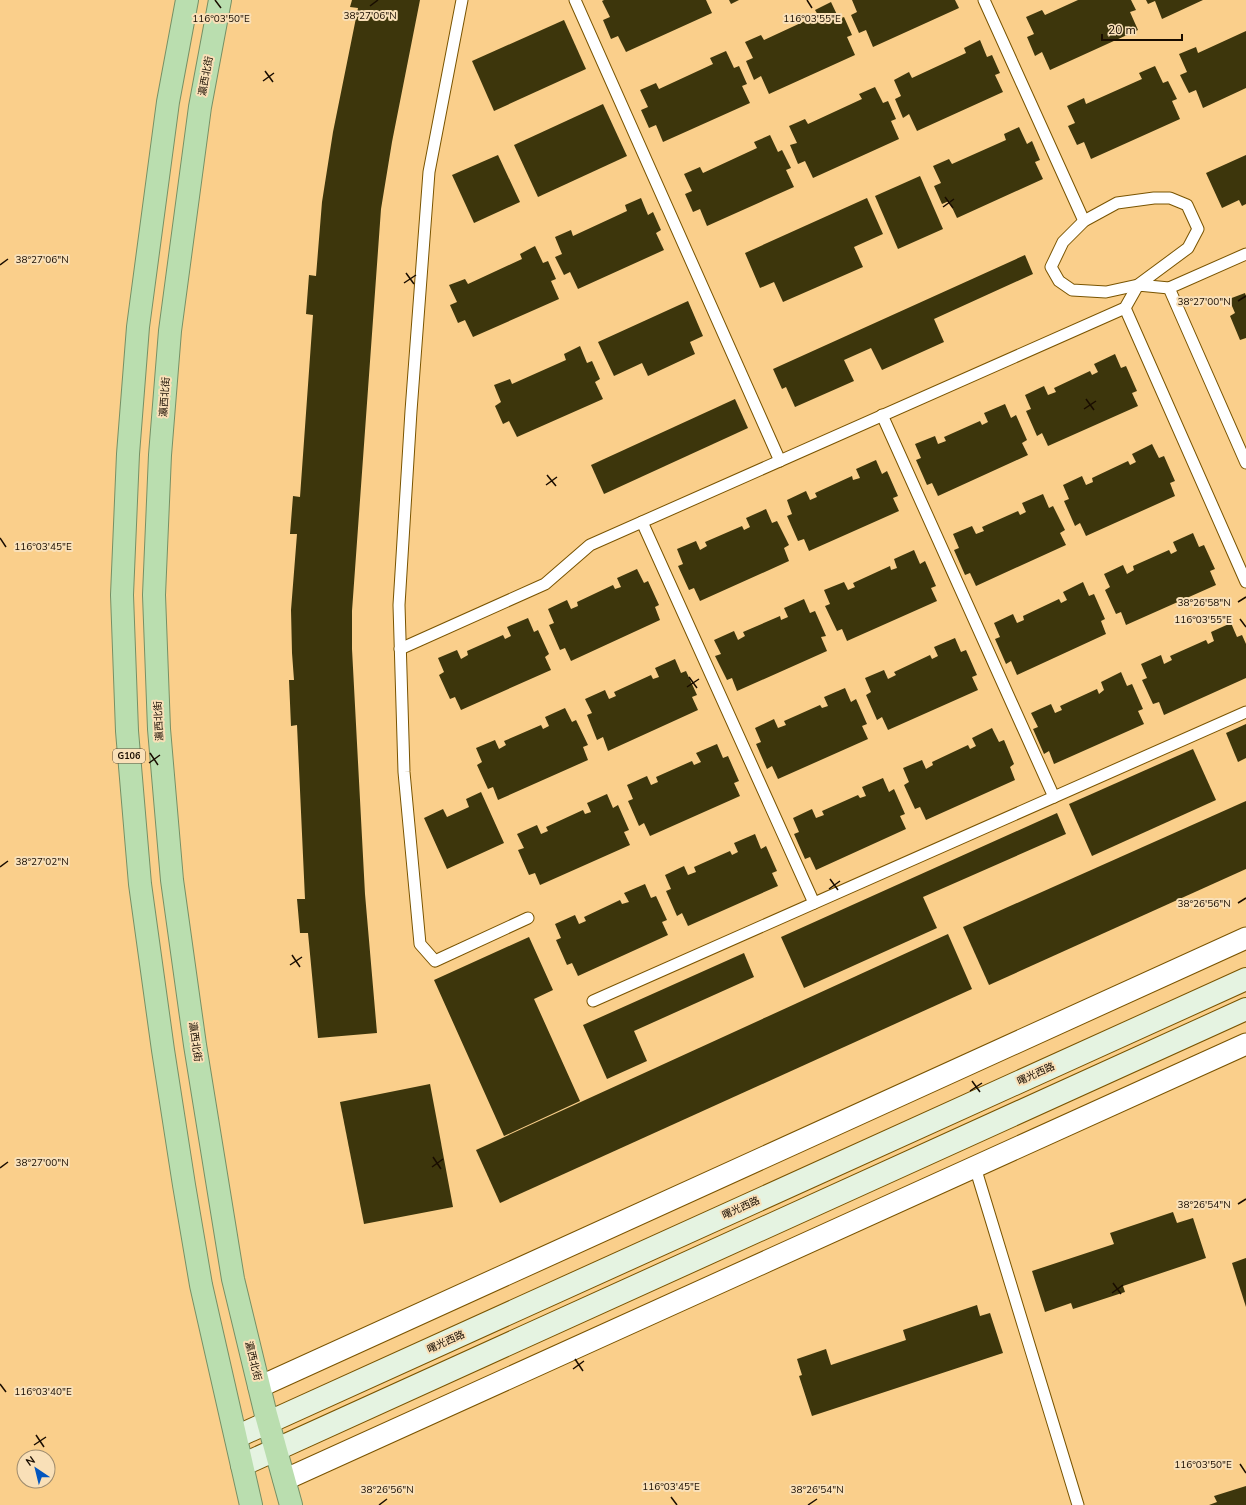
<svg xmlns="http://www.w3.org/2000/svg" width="1246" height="1505" viewBox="0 0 1246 1505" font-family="'Nunito Sans','Noto Sans SC',sans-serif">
<rect width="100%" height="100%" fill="#facf8b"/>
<g fill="#3d360c">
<polygon points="352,0 420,0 392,142 381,209 352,611 352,649 365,894 377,1033 318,1038 308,933 300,933 297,899 305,899 297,725 291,726 289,680 294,680 292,653 291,610 297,534 290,534 293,496 300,497 313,315 306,314 309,275 316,276 322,202 333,132 358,8 350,7"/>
<polygon points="604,0 706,0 712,13 626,52 618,36 611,39 603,20 610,17 602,1"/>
<polygon points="729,0 739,0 731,4"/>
<polygon points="852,0 955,0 959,8 873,47 866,30 859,33 851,15 857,12"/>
<polygon points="1078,0 1131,0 1136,10 1130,12 1138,30 1050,70 1042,52 1035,56 1027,37 1034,34 1026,17 1042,10 1045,15"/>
<polygon points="1146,0 1203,0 1162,19 1155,1 1148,4"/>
<polygon points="831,2 839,19 844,17 852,35 847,37 855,55 769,94 761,76 754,80 746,61 753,58 745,42 761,35 764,40 818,15 815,10"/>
<polygon points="564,20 586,69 494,111 472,61"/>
<polygon points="1246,31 1246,88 1203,108 1196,90 1189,93 1180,75 1187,72 1179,54 1196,47 1198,53"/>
<polygon points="980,40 987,57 992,55 1000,73 995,75 1003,92 917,131 909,114 903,118 895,99 901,96 894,80 909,72 912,78 966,53 964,48"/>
<polygon points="726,51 734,68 739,66 747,84 742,86 750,103 663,142 656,125 649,128 641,110 648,107 640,90 656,83 659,89 713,64 710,58"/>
<polygon points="1155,66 1163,83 1168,81 1177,99 1172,101 1180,119 1091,159 1084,142 1077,145 1068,126 1075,123 1067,106 1084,98 1086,104 1142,79 1139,73"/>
<polygon points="875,87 883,103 888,101 896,119 891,121 899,139 813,178 805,161 798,164 790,145 797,143 789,126 805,119 808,124 862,99 859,94"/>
<polygon points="603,104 627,156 538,197 514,145"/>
<polygon points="1019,127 1027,144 1032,141 1040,160 1035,162 1043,179 957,218 949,201 942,204 934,186 941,183 933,166 949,159 952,164 1006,140 1004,134"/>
<polygon points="770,135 778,152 782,150 791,168 786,170 794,187 707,226 700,209 693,212 685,194 692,191 684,174 700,167 703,173 757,148 754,142"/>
<polygon points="498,155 520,202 474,223 452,175"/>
<polygon points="1246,155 1246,204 1242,206 1239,200 1222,208 1206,173"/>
<polygon points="920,176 943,229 898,249 875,196"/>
<polygon points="641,198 648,215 653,212 661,230 656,233 664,250 578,289 570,272 564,275 555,257 562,254 555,237 571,230 573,236 627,211 625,205"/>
<polygon points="867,198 883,234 854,247 863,267 783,302 774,282 760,288 745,253"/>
<polygon points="535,246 543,263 548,261 556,279 551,281 559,299 473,337 465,320 458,323 450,305 457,302 449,285 465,279 468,284 522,259 520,254"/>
<polygon points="1025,255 1033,274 934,319 944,342 882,370 871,348 844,360 854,381 795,407 786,387 782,389 773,369"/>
<polygon points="1245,293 1246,296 1246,338 1240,340 1230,316 1235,313 1229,299"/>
<polygon points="688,301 703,336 690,342 695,354 648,376 642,363 614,376 598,342"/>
<polygon points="580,346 587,363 592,361 600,379 595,382 603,399 517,437 509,421 503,424 495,406 501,402 494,385 510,379 512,384 566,360 564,354"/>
<polygon points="1115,354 1121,368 1126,366 1137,391 1132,393 1138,406 1048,446 1042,433 1037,436 1026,411 1031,409 1025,395 1044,386 1048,395 1056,392 1054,388 1090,371 1092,375 1098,372 1094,364"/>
<polygon points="735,399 748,428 604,494 591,465"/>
<polygon points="1005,404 1011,418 1016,415 1027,440 1022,443 1028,455 938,496 932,483 927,485 916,460 921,458 915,444 935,436 938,444 946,441 944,437 980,421 982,425 988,422 984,413"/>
<polygon points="1152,444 1159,458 1164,456 1175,481 1170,483 1175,496 1086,536 1080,523 1075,526 1064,501 1069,499 1063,485 1082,476 1086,485 1093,482 1092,478 1128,461 1130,465 1136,462 1132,454"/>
<polygon points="876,460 882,474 887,471 898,496 893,498 899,511 809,551 804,539 798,541 787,516 792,514 787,500 806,491 810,500 817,497 815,493 852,476 853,480 860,478 856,469"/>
<polygon points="1043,494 1049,508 1053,506 1065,530 1060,533 1066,545 976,586 970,573 965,575 954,550 959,548 953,534 972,526 976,534 984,531 982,527 1018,511 1020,515 1026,512 1022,503"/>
<polygon points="766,509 772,523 777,521 789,545 784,548 789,561 700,601 694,588 689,590 678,566 683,564 677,549 696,541 700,550 707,546 705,542 742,526 744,530 750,527 746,518"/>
<polygon points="1193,533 1199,547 1204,545 1215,569 1210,571 1216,585 1126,625 1121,612 1116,614 1105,590 1110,587 1104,574 1123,565 1127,574 1134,570 1133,566 1169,550 1171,554 1177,551 1173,542"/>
<polygon points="914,550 920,564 925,561 936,586 931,588 937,601 847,641 842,629 837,631 825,606 830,604 824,590 844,582 848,590 855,587 853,583 890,566 891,570 897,568 894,559"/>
<polygon points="637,569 644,583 648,581 659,605 655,607 660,620 571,661 565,648 560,650 549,625 554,623 548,609 567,600 571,609 578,606 577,602 613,585 615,589 621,587 617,578"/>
<polygon points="1083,582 1089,596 1094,594 1105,619 1101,621 1106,634 1017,675 1011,661 1006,664 995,639 1000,637 994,623 1013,614 1017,623 1024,620 1023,616 1059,599 1061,603 1067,600 1063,592"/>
<polygon points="804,599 810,613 815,611 826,636 821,637 827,651 737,691 732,678 727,680 715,656 721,654 714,640 734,631 738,640 745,636 743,632 780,616 781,620 788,617 784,608"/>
<polygon points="528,618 534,632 538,630 549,654 545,657 551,670 461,710 455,697 450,699 439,675 444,672 438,658 457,650 461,659 468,655 467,651 503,635 505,639 511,636 507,627"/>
<polygon points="1231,623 1237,637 1242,635 1246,644 1246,678 1164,715 1159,702 1153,704 1142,680 1147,678 1141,664 1161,655 1164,664 1172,660 1170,656 1206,640 1208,644 1214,641 1211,632"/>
<polygon points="955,638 961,652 966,650 977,675 972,677 978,690 888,730 882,717 877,720 866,695 871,692 865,678 884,670 888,679 896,675 894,672 930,655 932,659 938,656 934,647"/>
<polygon points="675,659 681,673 686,671 697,695 692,697 698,710 608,751 603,737 597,740 587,715 592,713 585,699 605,690 609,699 616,696 614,692 651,675 653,679 659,677 655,668"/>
<polygon points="1121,672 1127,686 1132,684 1143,709 1138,711 1144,724 1054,764 1049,751 1044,754 1033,729 1038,727 1031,713 1051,704 1055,713 1062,710 1060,706 1097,689 1099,694 1104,690 1101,682"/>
<polygon points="845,688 851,702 856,699 867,724 862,726 868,739 778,779 772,766 767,769 756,744 761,742 755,728 774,719 778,728 786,725 784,721 820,705 822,708 828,706 824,697"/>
<polygon points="565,708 572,722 576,720 588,745 583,747 588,760 498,800 493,787 488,789 477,765 482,762 476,748 495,740 499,749 506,745 504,741 541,725 543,729 549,726 545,717"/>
<polygon points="1246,724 1246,758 1238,762 1226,733"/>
<polygon points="992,728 999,742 1004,740 1014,764 1010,767 1015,780 926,820 920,807 915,809 904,785 909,782 903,768 922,760 926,769 933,765 932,762 968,745 970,749 976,746 972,738"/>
<polygon points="717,744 723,758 728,756 739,781 734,783 740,796 650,836 644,823 639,826 628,801 633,799 627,785 647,776 651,785 658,782 656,777 692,761 694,765 701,762 696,753"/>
<polygon points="1193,749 1216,800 1092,856 1069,804"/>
<polygon points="883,778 889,792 894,789 905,814 900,816 906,829 816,870 810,857 805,859 794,834 799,832 793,818 812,809 816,818 824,815 822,811 858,795 860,798 866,796 862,787"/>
<polygon points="481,792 504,843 447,869 424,818 443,809 447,817 469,807 466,799"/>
<polygon points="607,794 613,808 618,805 629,830 624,832 630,845 540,885 535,873 529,875 518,850 524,848 517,834 537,825 541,834 548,831 546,827 583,810 585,814 591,812 587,803"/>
<polygon points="1246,801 1246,869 989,985 963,927"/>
<polygon points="1057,813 1066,834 923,897 937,928 804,988 781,937"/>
<polygon points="755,834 761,849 766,846 777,871 772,873 778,886 688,926 682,913 677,916 666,891 671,889 665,875 684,866 688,875 696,872 694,867 730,851 732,855 738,852 734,843"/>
<polygon points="645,884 651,898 656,896 667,920 662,922 668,935 578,976 572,963 567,965 556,940 561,938 555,924 575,915 579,924 586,921 584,917 620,900 622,904 629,902 624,893"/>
<polygon points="948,934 972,989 500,1203 476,1150"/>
<polygon points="529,937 553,990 534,999 580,1101 504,1136 434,980"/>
<polygon points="744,953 754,977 634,1031 647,1061 607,1079 583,1025"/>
<polygon points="430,1084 453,1207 364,1224 340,1102"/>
<polygon points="1173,1212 1177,1223 1193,1218 1206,1258 1123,1286 1125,1292 1073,1309 1071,1303 1045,1312 1032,1271 1114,1244 1110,1233"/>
<polygon points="1246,1258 1246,1307 1232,1263"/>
<polygon points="977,1305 980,1316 990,1313 1003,1353 812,1416 799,1376 802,1375 797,1359 826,1349 831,1365 906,1340 903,1330"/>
<polygon points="1246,1486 1246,1505 1209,1505 1217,1502 1214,1496"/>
</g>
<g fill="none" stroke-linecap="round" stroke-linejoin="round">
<g stroke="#795401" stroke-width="13">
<g id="service">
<polyline points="462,0 429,172 411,411 399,605 404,772 420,944 435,961 528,918"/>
<polyline points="575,0 780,461"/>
<polyline points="984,0 1084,221"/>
<polygon points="1154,198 1170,198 1187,205 1198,229 1188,248 1138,285 1106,292 1072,290 1059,281 1051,267 1063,242 1084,221 1117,203"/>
<polyline points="1169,288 1246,463"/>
<polyline points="1125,308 1246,582"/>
<polyline points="882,415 1054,797"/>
<polyline points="642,522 814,903"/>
<polyline points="400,649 545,584 590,545 1125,308 1138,285 1169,288 1246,254"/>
<polyline points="593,1001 1246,712"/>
<polyline points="975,1167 1078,1505"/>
</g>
</g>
<g stroke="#795401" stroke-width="23">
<g id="minor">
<polyline points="259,1387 1246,938"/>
<polyline points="284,1480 1246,1044"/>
</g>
</g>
<g stroke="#795401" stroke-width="24">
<g id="secondary">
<polyline points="236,1437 1246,979"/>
<polyline points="242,1465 1246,1009"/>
</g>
</g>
<g stroke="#769065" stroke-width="24">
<g id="trunk">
<polyline points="187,0 168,102 138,327 128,454 122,595 127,731 140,884 163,1050 184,1185 201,1285 251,1505"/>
<polyline points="220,0 200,107 170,331 160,455 154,595 159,729 172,880 195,1045 233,1279 265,1411 291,1505"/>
</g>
</g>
<use href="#service" stroke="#fff" stroke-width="11"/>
<use href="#minor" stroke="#fff" stroke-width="21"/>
<use href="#secondary" stroke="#e5f3e1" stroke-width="22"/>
<use href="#trunk" stroke="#badeaf" stroke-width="22"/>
</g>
<path fill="none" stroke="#190d00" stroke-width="1.5" d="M215,0L221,8M807,0L812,8M370,6L378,0M265,71L273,82M263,81L274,73M945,197L953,208M943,207L954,199M0,265L8,259M406,273L414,284M404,283L416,275M1238,301L1246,296M1086,399L1094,410M1084,409L1096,401M547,475L556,486M546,485L557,477M0,538L6,547M1238,602L1246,597M1240,619L1246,627M689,677L697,688M687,687L699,679M150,753L158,765M149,763L160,755M0,867L8,861M830,879L838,890M829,889L840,881M1238,903L1246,898M292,955L300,967M290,965L302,957M972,1081L980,1092M970,1091L982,1083M433,1157L441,1169M432,1167L443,1159M0,1168L8,1162M1238,1204L1246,1199M1113,1283L1121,1294M1112,1293L1123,1285M575,1359L583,1371M573,1369L584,1361M0,1384L6,1392M36,1435L44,1447M34,1445L46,1437M1240,1464L1246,1473M671,1497L677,1505M379,1505L387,1499M808,1505L817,1499"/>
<g text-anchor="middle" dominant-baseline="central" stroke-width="4" stroke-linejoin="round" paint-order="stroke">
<rect fill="#f9e0b8" stroke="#5c4c37" stroke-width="1" x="113" y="749" width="32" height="14" rx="3"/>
<g font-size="9" font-weight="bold" fill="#190d00">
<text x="129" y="756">G106</text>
</g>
<g font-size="10" fill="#190d00" stroke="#f9e0b8">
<text transform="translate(206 76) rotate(-79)">瀛西北街</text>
<text transform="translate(165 397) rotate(-86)">瀛西北街</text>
<text transform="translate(159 721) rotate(-93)">瀛西北街</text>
<text transform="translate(195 1042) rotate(82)">瀛西北街</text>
<text transform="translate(1036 1074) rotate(-24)">曙光西路</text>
<text transform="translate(741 1208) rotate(-24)">曙光西路</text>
<text transform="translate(446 1342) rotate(-24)">曙光西路</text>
<text transform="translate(253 1361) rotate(76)">瀛西北街</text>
</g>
</g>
<g font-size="10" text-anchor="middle" fill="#190d00" stroke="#f9e0b8" stroke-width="4" stroke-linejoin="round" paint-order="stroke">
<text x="370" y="19">38°27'06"N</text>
<text x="221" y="22">116°03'50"E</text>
<text x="812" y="22">116°03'55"E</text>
<text x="42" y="263">38°27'06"N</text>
<text x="1204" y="305">38°27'00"N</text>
<text x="43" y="550">116°03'45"E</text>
<text x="1204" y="606">38°26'58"N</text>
<text x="1203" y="623">116°03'55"E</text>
<text x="42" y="865">38°27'02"N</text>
<text x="1204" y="907">38°26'56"N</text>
<text x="42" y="1166">38°27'00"N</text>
<text x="1204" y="1208">38°26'54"N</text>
<text x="43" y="1395">116°03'40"E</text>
<text x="1203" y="1468">116°03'50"E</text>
<text x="671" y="1490">116°03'45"E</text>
<text x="387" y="1493">38°26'56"N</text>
<text x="817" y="1493">38°26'54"N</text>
</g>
<g transform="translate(36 1469) rotate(325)"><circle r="19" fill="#f9e0b8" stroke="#9f8c6e"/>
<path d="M0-3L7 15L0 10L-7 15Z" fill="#0256bf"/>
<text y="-6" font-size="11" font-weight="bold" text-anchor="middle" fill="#190d00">N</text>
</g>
<path d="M1102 34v6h80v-6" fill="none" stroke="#190d00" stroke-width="2"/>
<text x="1108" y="34" font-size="12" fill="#190d00" stroke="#f9e0b8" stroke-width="3" paint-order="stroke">20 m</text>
</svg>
